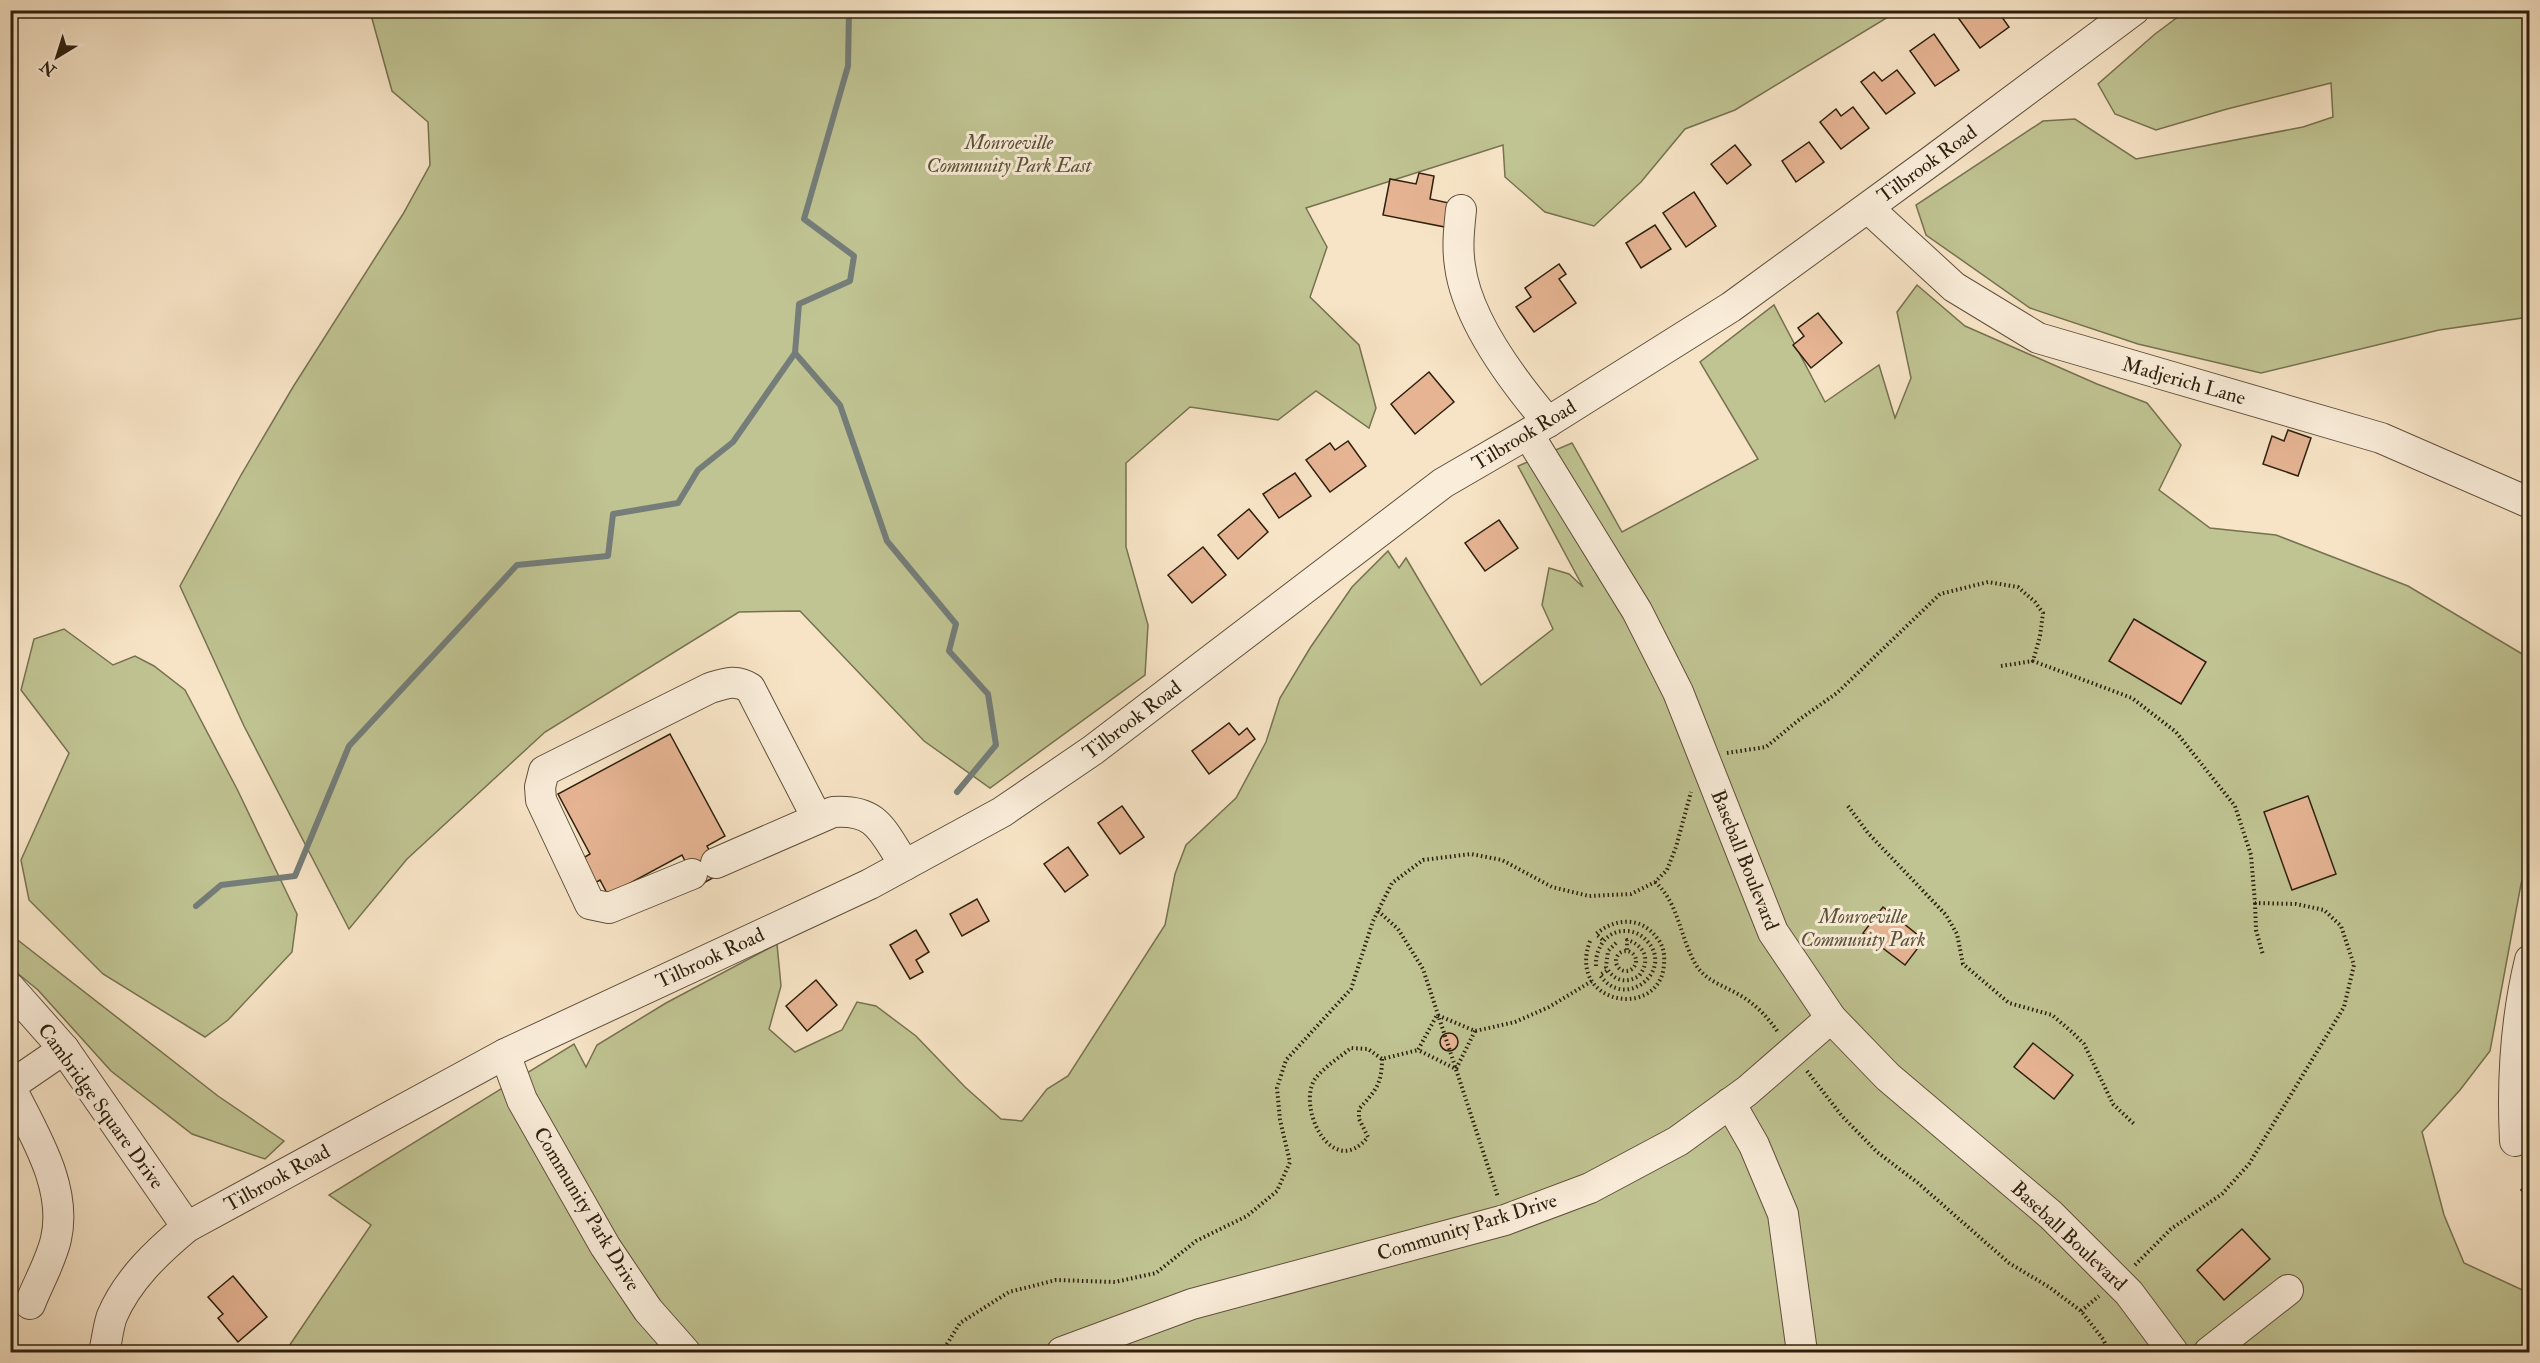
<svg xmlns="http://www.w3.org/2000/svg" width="2540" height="1363" viewBox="0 0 2540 1363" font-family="'IM FELL Double Pica',serif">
<rect width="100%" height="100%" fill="#f7e4c6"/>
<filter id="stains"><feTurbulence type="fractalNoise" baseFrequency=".00333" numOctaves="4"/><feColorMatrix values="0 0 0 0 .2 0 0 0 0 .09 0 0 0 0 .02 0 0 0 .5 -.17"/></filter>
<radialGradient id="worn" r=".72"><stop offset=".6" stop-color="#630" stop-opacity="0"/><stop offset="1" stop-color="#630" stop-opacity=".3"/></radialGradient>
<g fill="#c0c392" stroke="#767250" stroke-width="1.5">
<polygon points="373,11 1898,11 1735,110 1685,129 1641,182 1594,226 1545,212 1505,177 1503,145 1306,208 1327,247 1310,297 1359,345 1376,408 1369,428 1316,391 1278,420 1190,407 1126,463 1126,547 1148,625 1145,675 990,788 924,741 800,611 739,612 545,732 407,859 349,929 244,726 180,586 241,475 293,387 403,214 430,165 428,122 392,91 371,15"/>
<polygon points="2186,11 2529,11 2529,317 2439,330 2261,373 2138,344 2030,308 1926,235 1916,205 2043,121 2075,119 2136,159 2303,127 2333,117 2331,83 2227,109 2156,130 2115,114 2098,84 2155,34"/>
<polygon points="1917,285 1965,326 2097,384 2147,403 2181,445 2159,490 2210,528 2276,535 2408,586 2529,658 2529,860 2521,884 2490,1051 2460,1090 2422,1132 2444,1215 2464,1263 2529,1293 2529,1352 285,1352 371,1225 329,1195 574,1044 586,1067 597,1045 666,1003 777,944 781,986 769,1029 795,1052 842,1030 857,1002 876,1006 916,1036 965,1087 1001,1119 1022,1121 1047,1089 1068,1076 1165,925 1175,874 1186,845 1236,798 1266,742 1280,698 1310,648 1352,587 1388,551 1399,568 1406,558 1481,685 1553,629 1542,605 1549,568 1569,574 1583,587 1518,466 1572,443 1622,532 1758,459 1700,362 1774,305 1825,402 1879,365 1895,418 1911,378 1897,312"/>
<polygon points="64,629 113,665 135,656 154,666 185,690 237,789 297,914 292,952 228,1020 205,1037 103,974 29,900 21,860 69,753 21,690 34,639"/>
<polygon points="10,934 218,1096 284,1141 265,1159 192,1134 111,1071 38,990 11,968"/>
</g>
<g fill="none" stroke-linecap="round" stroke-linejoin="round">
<g stroke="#747d79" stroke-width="6">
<polyline points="795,353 840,405 887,541 956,624 949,651 988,694 996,745 957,792"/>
<polyline points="196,906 221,885 295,876 349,746 517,565 608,556 613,514 678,503 698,470 733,442 795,353 799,304 850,281 854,256 804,219 848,66 849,10"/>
</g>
</g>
<g fill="#e6b493" stroke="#2d200e" stroke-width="1.5">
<polygon points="1964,10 1997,10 2009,27 1980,48 1957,16"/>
<polygon points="1934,34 1959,70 1935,86 1910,51"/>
<polygon points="1897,70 1915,93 1886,114 1861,82 1874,72 1882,81"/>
<polygon points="1853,107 1869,128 1841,149 1820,122 1836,109 1841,116"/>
<polygon points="1809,142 1824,162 1796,182 1782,161"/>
<polygon points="1735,145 1751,165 1727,184 1711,164"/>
<polygon points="1419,173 1434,176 1430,199 1449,203 1445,227 1383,215 1390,179 1416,184"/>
<polygon points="1694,192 1716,226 1686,247 1663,213"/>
<polygon points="1655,225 1671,249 1641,268 1626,243"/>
<polygon points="1559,264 1566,274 1559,279 1576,303 1534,332 1516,307 1531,297 1525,288"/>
<polygon points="1818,313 1842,343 1811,368 1793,345 1804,336 1798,328"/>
<polygon points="1429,372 1454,402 1415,434 1391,404"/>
<polygon points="2288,430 2311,438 2298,476 2263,464 2272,436 2284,441"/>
<polygon points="1348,441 1366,466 1330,492 1306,460 1330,443 1335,450"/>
<polygon points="1295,473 1311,496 1279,518 1263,494"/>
<polygon points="1249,509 1268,532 1238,559 1218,535"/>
<polygon points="1499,520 1518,548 1485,571 1465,543"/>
<polygon points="1203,547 1226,575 1192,603 1168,575"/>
<polygon points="2134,619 2206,662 2181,704 2109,661"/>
<polygon points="1229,723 1239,735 1247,728 1255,739 1209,774 1192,751"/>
<polygon points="670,734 725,836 707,846 722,873 698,886 682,855 608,895 600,880 593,884 580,860 590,854 558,794"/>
<polygon points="2308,796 2336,874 2292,890 2264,812"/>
<polygon points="1122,806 1144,837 1120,854 1098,823"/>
<polygon points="1068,847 1088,875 1065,892 1044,864"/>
<polygon points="977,899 989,921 962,936 950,914"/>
<polygon points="1883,907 1924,940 1905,965 1863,933"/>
<polygon points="916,930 929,952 916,960 923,972 910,979 890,945"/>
<polygon points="816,980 837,1005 807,1031 786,1006"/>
<circle cx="1449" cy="1042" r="9"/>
<polygon points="2033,1043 2073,1075 2054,1099 2014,1067"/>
<polygon points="2530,1184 2530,1201 2521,1190"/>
<polygon points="2242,1229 2270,1259 2224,1300 2197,1270"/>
<polygon points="233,1276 267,1317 238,1342 218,1318 223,1314 208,1297"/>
</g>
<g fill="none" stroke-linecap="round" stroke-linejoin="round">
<g stroke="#60513c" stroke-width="32">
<g id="minor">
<polyline points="1868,208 1954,287 2038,338 2381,438 2530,503"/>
<path d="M1461,210C1459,229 1457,247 1460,266C1467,320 1513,381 1548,422"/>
<polyline points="1528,434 1637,611 1678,692 1773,932 1831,1018 1888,1077 2051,1215 2129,1293 2173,1352"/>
<path d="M716,863L833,812C878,809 882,831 905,865"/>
<path d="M692,874L609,908L590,904L541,800L540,787L544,771L710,688C726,683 736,679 750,688L817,818"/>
<polyline points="10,988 64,1049 187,1227"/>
<polyline points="505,1054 522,1100 605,1246 648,1310 685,1352"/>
<path d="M10,1086C33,1133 68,1186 56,1239C51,1261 38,1283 30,1304"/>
<polyline points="10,1086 64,1049"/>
<polyline points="1730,1103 1754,1145 1783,1214 1802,1352"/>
<path d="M2515,1141C2512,1082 2516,1018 2530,960"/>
<path d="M104,1352C107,1341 108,1327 112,1316C128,1279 157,1252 187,1227L505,1054L870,884L1002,812L1093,750L1443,483L1548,422L1731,307L1934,159L2134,10"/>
<polyline points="1062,1352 1192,1304 1505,1220 1590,1188 1678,1141 1747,1091 1831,1018"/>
<polyline points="2209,1352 2288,1290"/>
</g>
</g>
<g stroke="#2d200e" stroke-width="4" stroke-dasharray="1.5 3" stroke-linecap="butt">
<polyline points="2001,666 2033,661"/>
<polyline points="1727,753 1766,747 1800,719 1837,693 1940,594 1988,582 2018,587 2035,602 2043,613 2040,636 2033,661 2132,698 2176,732 2235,806 2251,855 2255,903 2296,904 2324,910 2341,926 2354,965 2344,1007 2249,1164 2222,1194 2171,1229 2134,1266"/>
<polyline points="1848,806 1868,833 1946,915 1957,934 1963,964 2009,1003 2052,1015 2072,1032 2084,1044 2113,1104 2134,1124"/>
<path d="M1655,882C1679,903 1680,938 1696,965C1707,983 1729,987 1746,999C1759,1008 1768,1018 1778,1032"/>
<polyline points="2255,903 2256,930 2263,955"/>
<polyline points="1378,911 1398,929 1423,969 1498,1197"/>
<path d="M1590,941C1566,1006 1661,1020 1664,964C1665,954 1663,945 1657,938C1641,916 1615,918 1596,934L1604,941"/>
<path d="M1616,943L1608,951L1606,967C1614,981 1626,984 1639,976C1651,961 1645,945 1627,940V950"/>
<circle cx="1626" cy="961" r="10"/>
<path d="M1596,966C1595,948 1607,930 1626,931C1634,931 1642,935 1647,941C1675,970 1625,1012 1600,975L1608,970"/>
<polyline points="1475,1031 1456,1069 1418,1050 1437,1015 1475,1031 1515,1022 1549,1007 1592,981"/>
<path d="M1382,1059C1382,1085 1375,1091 1359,1109V1119L1368,1137C1333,1181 1296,1108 1315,1079C1324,1067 1340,1057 1351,1048L1368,1049L1382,1059L1418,1050"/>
<polyline points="1807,1071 1842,1116 1877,1152 1918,1183 2009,1263 2049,1287 2081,1311 2103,1339 2109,1352"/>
<polyline points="2081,1311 2099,1296"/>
<polyline points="942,1352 960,1323 1009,1292 1056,1280 1115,1282 1156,1273 1196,1241 1247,1216 1277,1191 1290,1162 1280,1120 1277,1088 1286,1060 1351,989 1373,921 1392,883 1423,860 1471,854 1502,860 1552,887 1589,896 1631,894 1655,882 1667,870 1676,847 1691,792"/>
</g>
<use href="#minor" stroke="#faedda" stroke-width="30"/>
</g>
<g text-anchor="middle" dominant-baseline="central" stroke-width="6" stroke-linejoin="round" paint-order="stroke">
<g font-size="20" font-style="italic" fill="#595136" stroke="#faedda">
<text x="1009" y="142">Monroeville<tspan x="1009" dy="23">Community Park East</tspan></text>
<text x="1863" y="916">Monroeville<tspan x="1863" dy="23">Community Park</tspan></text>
</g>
<g font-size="20" fill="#2d200e" stroke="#faedda">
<text transform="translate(1927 164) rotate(-36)">Tilbrook Road</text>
<text transform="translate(2184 381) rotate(16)">Madjerich Lane</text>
<text transform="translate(1524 435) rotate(-31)">Tilbrook Road</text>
<text transform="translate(1132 720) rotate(-37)">Tilbrook Road</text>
<text transform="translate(1745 860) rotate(68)">Baseball Boulevard</text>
<text transform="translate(710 958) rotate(-25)">Tilbrook Road</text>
<text transform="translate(101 1106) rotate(54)">Cambridge Square Drive</text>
<text transform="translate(277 1178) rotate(-29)">Tilbrook Road</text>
<text transform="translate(587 1209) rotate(59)">Community Park Drive</text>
<text transform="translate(1467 1227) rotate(-17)">Community Park Drive</text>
<text transform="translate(2069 1236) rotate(43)">Baseball Boulevard</text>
</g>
</g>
<rect width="2540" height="1363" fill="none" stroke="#f7e4c6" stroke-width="36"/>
<rect x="12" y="12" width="2516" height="1339" fill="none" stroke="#2d200e" stroke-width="3"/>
<rect x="18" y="18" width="2504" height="1327" fill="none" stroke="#2d200e" stroke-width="1.5"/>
<g transform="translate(57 57) rotate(218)" stroke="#faedda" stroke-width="4.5" paint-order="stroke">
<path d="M0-4.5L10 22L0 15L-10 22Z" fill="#2d200e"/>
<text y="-9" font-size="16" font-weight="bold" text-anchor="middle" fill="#2d200e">N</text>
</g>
<rect width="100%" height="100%" filter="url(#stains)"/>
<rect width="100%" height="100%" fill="url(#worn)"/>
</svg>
